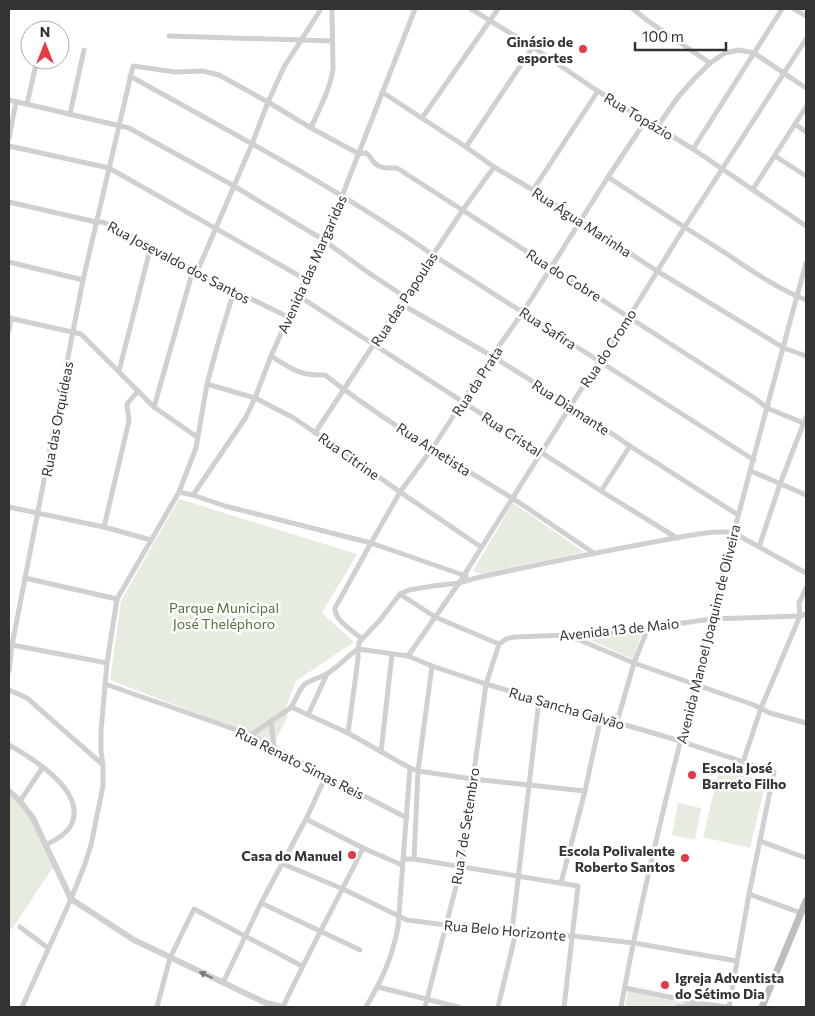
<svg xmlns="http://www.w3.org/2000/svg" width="815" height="1016" viewBox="0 0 815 1016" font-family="Commissioner,sans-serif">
<rect width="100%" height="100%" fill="#fff"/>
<g fill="#e6ecdf">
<polygon points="179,499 357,554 322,613 354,642 296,681 284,712 288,716 274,743 110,680 121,601"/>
<polygon points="513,503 584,552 480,574 473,571"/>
<polygon points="643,630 633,659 590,640 590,636"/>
<polygon points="719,770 766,781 750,848 703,837"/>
<polygon points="9,793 31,817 53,867 12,929 9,929"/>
<polygon points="678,803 701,808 695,840 672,835"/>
<polygon points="628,991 688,1004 658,1007 625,1007"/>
</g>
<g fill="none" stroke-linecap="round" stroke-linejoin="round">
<g stroke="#d0d0d0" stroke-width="5">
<polyline points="471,9 533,47 596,90 693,149 806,226"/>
<polyline points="633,9 648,21 710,63"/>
<polyline points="794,9 806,16"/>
<polyline points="169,36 332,41"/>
<path d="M130,76C232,133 337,188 433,255L754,460"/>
<polyline points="382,92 466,147 494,167 533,190 657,271 784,348 806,356"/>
<polyline points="9,100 129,128 234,186 322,239 366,271 405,297"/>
<polyline points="27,104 37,60"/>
<polyline points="70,114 84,50"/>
<polyline points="422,118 498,9"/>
<polyline points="795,124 806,132"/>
<polyline points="657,127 678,97 694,79 710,63 725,53 739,50 754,53 806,88"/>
<path d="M311,128C319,109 330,90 333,69L332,9"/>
<polyline points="9,138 16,102"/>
<polyline points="9,146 109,168 305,279"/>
<polyline points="466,147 533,47"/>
<polyline points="693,149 782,9"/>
<polyline points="775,156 806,176"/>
<path d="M608,177C647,203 687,229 727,254C752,271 778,289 806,300"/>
<polyline points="753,189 806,107"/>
<polyline points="533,190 598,91"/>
<polyline points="9,202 96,222 103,222 151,246 193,270 288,317"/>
<polyline points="9,262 83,280"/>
<polyline points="197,272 252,144 268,102 284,67 321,9"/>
<polyline points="297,295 601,491 677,538"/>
<polyline points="401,304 492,356 570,405 630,446 738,515"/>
<polyline points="9,318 81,334 154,407 197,437"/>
<polyline points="9,330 11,318"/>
<path d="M271,356C292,369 299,376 325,375C384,421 449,459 512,498C540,516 566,535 594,553"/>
<polyline points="119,371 151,246"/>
<polyline points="207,384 255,398 292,417 337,447 400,492 481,547"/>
<polyline points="154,407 193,270"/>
<polyline points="315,433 462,211 494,167"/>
<polyline points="751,471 806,495"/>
<polyline points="601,491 630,446"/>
<polyline points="179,492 193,495 246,417 255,398 271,356 342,196 415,9"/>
<polyline points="193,495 225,506 371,543 466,576"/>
<polyline points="9,507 104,527 151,540"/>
<polyline points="104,527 129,421 127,404 138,391"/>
<polyline points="759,547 780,484 806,417"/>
<polyline points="25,578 117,599"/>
<polyline points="400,594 435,617 499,644"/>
<polyline points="570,636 634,663 754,705 770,713 806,723"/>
<path d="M362,639C353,631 334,620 335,608L371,543L400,492L432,449L492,356L523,312L608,177L646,120"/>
<polyline points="499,644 506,639 514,637 568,635 648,628 711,619 800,616 806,614"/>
<polyline points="12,645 107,663"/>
<polyline points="408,656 459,583 599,361 629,317 684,228 806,39"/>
<path d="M9,671L12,645L83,280L133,66L175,72L203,71L219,75L268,102L311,128L359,154L366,153C372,157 372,162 377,165C381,169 391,168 397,168L756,399L767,408L806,424"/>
<polyline points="105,684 251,735 326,776 407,818"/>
<polyline points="9,690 27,698 103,765"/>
<polyline points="291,707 348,733 410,768 418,771 473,779 585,791"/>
<polyline points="308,715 327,674"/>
<polyline points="617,722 634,663 648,628"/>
<polyline points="348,733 358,659 358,649 408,656 432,666 486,684 680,741 774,772 749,894 729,1007"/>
<polyline points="251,735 271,721"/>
<path d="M9,745C32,758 90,793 70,827C65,835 54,841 46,845"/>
<path d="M274,747L271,721C277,717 284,713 290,708C296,702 297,692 304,685C311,679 321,678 328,673C340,666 347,656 358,649L359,643L362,639L380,620L400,594L409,590L433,586L459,583L476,578C535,565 594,553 654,542C676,538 712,529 734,533L806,573"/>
<polyline points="381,752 392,654"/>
<polyline points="743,762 761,708 800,616 799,603 806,588"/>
<polyline points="20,801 43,767"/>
<polyline points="306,819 363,848 402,865"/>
<polyline points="760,841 806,858"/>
<polyline points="403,859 414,859 578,886 564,1007"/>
<polyline points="414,859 418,771 432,666"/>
<polyline points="283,864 343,889 407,920 446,925 573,936 634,943 737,961"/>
<polyline points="561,883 585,791 601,717"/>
<polyline points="749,894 801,913"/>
<polyline points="261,903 360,950"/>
<polyline points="20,927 48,948"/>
<polyline points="512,931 539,700"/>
<polyline points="223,983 261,903 306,819 326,776"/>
<polyline points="378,987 458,1007"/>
<polyline points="625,988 704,1004"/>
<polyline points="22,1007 71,899 85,864 91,845 103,786 103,765 101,751 101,731 107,663 117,599 179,492 196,448 207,384 217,347 234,291"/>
<polyline points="157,1007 170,958 194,909 302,966"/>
<path d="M283,1007C308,953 337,901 363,848"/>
<path d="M366,1007C382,980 392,958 398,927L410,768"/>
<polyline points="425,1007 461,867 486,684 499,644"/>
<polyline points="498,1007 516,932"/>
<path d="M621,1007C641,897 668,789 696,680C731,541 768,402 806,263"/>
<polyline points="677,1007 704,1004 730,1007"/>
</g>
<polyline stroke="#d0d0d0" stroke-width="6" points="9,791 20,801 33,818 71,899 134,940 266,1003 283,1007"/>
<polyline stroke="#bdbdbd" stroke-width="7" points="762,1007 806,901"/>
</g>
<defs><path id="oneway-solid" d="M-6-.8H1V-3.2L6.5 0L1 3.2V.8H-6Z" transform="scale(1.25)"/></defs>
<use fill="#7a7a7a" href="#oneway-solid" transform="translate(206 975) rotate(-155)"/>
<g fill="#e63946" stroke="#fff" stroke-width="2">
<circle cx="583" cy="49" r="5"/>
<circle cx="692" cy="775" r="5"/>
<circle cx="352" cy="855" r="5"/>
<circle cx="685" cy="858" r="5"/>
<circle cx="665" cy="985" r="5"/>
</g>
<g text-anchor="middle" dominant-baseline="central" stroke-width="5" stroke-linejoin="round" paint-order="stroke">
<g font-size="14" font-weight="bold" fill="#333" stroke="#fff" text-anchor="end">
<text x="573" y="41">Ginásio de<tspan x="573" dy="16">esportes</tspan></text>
<text x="702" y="767" text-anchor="start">Escola José<tspan x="702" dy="16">Barreto Filho</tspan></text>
<text x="675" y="850">Escola Polivalente<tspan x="675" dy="16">Roberto Santos</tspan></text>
<text x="342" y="855">Casa do Manuel</text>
<text x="675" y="977" text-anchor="start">Igreja Adventista<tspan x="675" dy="16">do Sétimo Dia</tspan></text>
</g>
<g font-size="14" fill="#333" stroke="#fff">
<text transform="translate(639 116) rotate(31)">Rua Topázio</text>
<text transform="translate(582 222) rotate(33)">Rua Água Marinha</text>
<text transform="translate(179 262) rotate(28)">Rua Josevaldo dos Santos</text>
<text transform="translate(312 264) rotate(-66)">Avenida das Margaridas</text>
<text transform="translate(564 275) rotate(32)">Rua do Cobre</text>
<text transform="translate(404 299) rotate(-57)">Rua das Papoulas</text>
<text transform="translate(548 328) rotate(33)">Rua Safira</text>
<text transform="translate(608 348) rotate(-57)">Rua do Cromo</text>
<text transform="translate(477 381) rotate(-57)">Rua da Prata</text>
<text transform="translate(571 407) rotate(33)">Rua Diamante</text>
<text transform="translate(57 419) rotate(-79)">Rua das Orquídeas</text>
<text transform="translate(512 434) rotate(33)">Rua Cristal</text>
<text transform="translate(434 449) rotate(33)">Rua Ametista</text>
<text transform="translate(349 456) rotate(35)">Rua Citrine</text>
<text transform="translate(619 629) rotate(-6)">Avenida 13 de Maio</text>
<text transform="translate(708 634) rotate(-76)">Avenida Manoel Joaquim de Oliveira</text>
<text transform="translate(567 708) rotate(16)">Rua Sancha Galvão</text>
<text transform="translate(300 763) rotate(27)">Rua Renato Simas Reis</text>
<text transform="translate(465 826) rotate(-81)">Rua 7 de Setembro</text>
<text transform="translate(505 930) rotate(5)">Rua Belo Horizonte</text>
</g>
<g font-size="14" fill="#56703f" stroke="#fff">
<text x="224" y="607">Parque Municipal<tspan x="224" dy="16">José Theléphoro</tspan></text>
</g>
</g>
<rect width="815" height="1016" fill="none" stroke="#333333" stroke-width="20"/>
<g transform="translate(45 45)"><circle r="24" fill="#ffffff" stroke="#adadad"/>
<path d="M0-4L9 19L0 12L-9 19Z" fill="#e63946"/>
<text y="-8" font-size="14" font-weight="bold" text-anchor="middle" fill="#333333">N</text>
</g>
<path d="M635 42v8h91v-8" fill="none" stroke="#333333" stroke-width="2.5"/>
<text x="642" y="42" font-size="15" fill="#333333" stroke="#ffffff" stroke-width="4" paint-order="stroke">100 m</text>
</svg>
